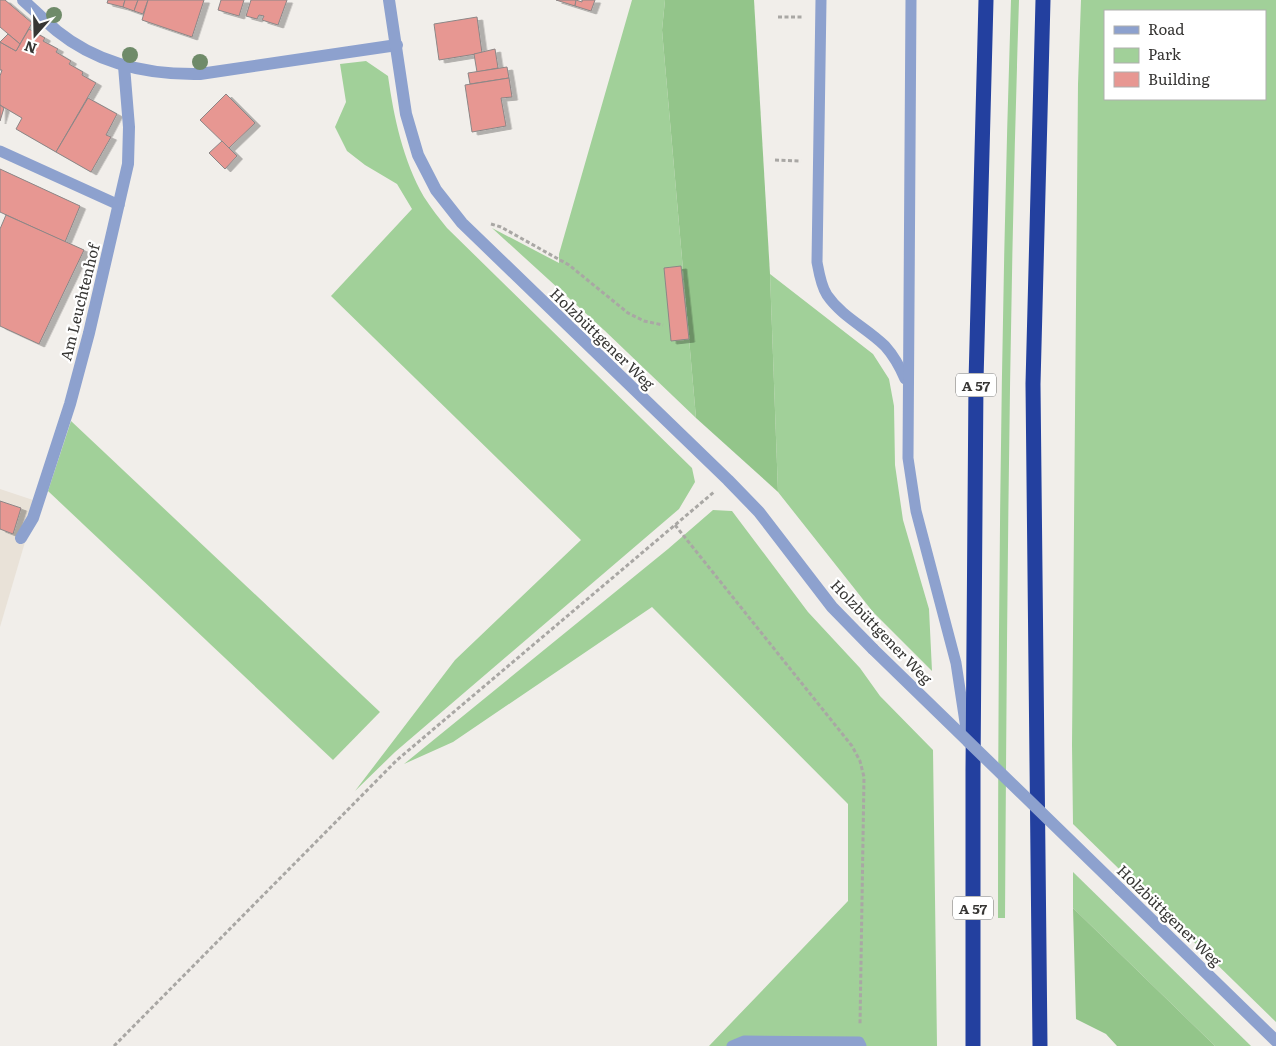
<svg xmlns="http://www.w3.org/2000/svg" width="1276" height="1046" viewBox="0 0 1276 1046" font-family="Literata,serif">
<defs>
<filter id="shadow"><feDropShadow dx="5.5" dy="3" stdDeviation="0" flood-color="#0004"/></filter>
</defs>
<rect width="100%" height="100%" fill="#f1eeea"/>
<polygon fill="#e9e2d8" points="0,489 33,500 25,542 0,627"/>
<g fill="#a1d099" fill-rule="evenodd">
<polygon points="632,0 665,0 662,30 696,418 604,330 492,228 559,263 559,254"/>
<path d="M1011,0H1019C1009,306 1007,612 1005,918H998C998,612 1001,306 1011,0Z"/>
<path d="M1081,0H1276V1022L1073,824L1072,745L1078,84ZM1105,11H1265V99H1105Z"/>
<path d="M366,61L388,76C394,118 403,160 424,197C431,208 439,218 447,228L692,468L695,482L679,509L395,752L355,791L455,660L581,540L331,296L412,209L397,184L365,165L347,151L335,127L346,102L340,64Z"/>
<polygon points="770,274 873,354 889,379 894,406 895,465 903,520 929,609 932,671 873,612 778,492"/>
<polygon points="71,421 380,712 333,760 48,491"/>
<polygon points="713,510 732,511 808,612 860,668 880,696 933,750 937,1046 709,1046 848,901 848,804 652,607 453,742 404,764 668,549"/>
<polygon points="1073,872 1251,1046 1215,1046 1073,908"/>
</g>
<g fill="#93c58a">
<polygon points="665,0 754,0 770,274 778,492 696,418 662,30"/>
<polygon points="1073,908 1215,1046 1117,1046 1106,1034 1076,1019"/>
</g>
<g fill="#e79792" stroke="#8c8686" filter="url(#shadow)">
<polygon points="0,0 5,0 32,23 20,44 0,27"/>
<polygon points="108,0 125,0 123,7 107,3"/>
<polygon points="125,0 138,0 134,11 123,7"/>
<polygon points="138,0 148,0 143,14 134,11"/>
<polygon points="148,0 204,0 192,37 142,20"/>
<polygon points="221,0 244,0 239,16 218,10"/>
<polygon points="251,0 287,0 278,25 262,20 264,16 259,15 257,19 246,16"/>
<polygon points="556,0 576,0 575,6"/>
<polygon points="576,0 582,2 582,0 595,0 591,11 575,6"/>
<polygon points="477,17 482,53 439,60 434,24"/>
<polygon points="29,29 45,38 43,41 58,49 56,52 71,61 69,64 83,72 82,75 96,83 56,152 16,129 22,118 0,105 0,76 2,70 0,70 0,42 16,51"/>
<polygon points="8,34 20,44 16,51 0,42"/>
<polygon points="495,49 498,68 477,72 474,54"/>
<polygon points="507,67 509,78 470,84 468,73"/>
<polygon points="509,78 512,97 501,98 506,126 472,132 465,85"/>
<polygon points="226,94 255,123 229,148 200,120"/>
<polygon points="88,98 117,114 106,135 111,137 91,172 56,152"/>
<polygon points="0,105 4,108 0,121"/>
<polygon points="222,141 237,156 225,169 209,153"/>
<polygon points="0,169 80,206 65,242 0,212"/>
<polygon points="6,215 84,250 39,344 0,326 0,229"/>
<polygon points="681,266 689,339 671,341 664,268"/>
<polygon points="0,501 21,508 13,534 0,529"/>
</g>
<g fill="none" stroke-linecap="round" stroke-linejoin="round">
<g stroke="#a9a7a4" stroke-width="3" stroke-dasharray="4 2.5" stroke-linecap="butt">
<polyline points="778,17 803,17"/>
<polyline points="775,160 801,161"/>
<polyline points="491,224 501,227 569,265 628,313 644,321 663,325"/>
<polyline points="675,525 852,746 860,761 864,777 860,1025"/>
<polyline points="114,1046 397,760 714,492"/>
</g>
<g stroke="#8da1ce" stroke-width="11">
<path d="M821,0L817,262C819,273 821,286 827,295C842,317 867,328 885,346C894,356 900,367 905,379"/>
<polyline points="911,0 908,458 916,511 956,663 968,742"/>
<polyline points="0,151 119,205"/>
<polyline points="732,1046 744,1041 859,1042 861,1046"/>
</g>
<g stroke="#8da1ce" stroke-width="12">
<path d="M23,0C34,10 45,21 57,31C98,64 149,75 200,74L397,45"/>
<polyline points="389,0 406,114 418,155 436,190 462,223 728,480 759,512 832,607 873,649"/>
<polyline points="21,538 33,518 70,404 89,333 128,164 129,127 124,66"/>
<polyline points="1120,889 1276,1041"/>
</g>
<g stroke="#23409f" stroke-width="15">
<polyline points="973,1046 973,771 976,381 986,0"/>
<polyline points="1040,1046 1033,384 1043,0"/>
</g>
<polyline stroke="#8da1ce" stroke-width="12" points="873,649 1120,889"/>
</g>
<g fill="#6f8b69">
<circle cx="54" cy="15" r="8"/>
<circle cx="130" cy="55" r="8"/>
<circle cx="200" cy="62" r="8"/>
</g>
<g text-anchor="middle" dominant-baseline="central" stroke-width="4.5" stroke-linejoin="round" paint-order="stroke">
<g fill="#fff" stroke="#737271" stroke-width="1">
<rect x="956" y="373.5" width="40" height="23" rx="4"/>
<rect x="953" y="896.5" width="40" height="23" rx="4"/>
</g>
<g font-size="14" font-weight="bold" fill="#373634">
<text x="976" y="385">A 57</text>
<text x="973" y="908">A 57</text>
</g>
<g font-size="15" fill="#373634" stroke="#fff">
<text transform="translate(79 302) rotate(-76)">Am Leuchtenhof</text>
<text transform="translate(603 338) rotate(44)">Holzbüttgener Weg</text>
<text transform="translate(882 631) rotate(46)">Holzbüttgener Weg</text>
<text transform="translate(1170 915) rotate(44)">Holzbüttgener Weg</text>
</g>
</g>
<rect x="1104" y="10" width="162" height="90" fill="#ffffff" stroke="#afafae"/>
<rect x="1114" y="26" width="25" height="8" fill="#8da1ce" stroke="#afafae"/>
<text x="1148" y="35" font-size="15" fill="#373634">Road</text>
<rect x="1114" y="48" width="25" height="15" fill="#a1d099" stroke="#afafae"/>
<text x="1148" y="60" font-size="15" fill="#373634">Park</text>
<rect x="1114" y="72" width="25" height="15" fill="#e79792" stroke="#afafae"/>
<text x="1148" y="85" font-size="15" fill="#373634">Building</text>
<g transform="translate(35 35) rotate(200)" stroke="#ffffff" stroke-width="4" paint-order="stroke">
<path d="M0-4L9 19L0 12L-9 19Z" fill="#373634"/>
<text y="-8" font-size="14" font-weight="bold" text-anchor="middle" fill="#373634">N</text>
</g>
</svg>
